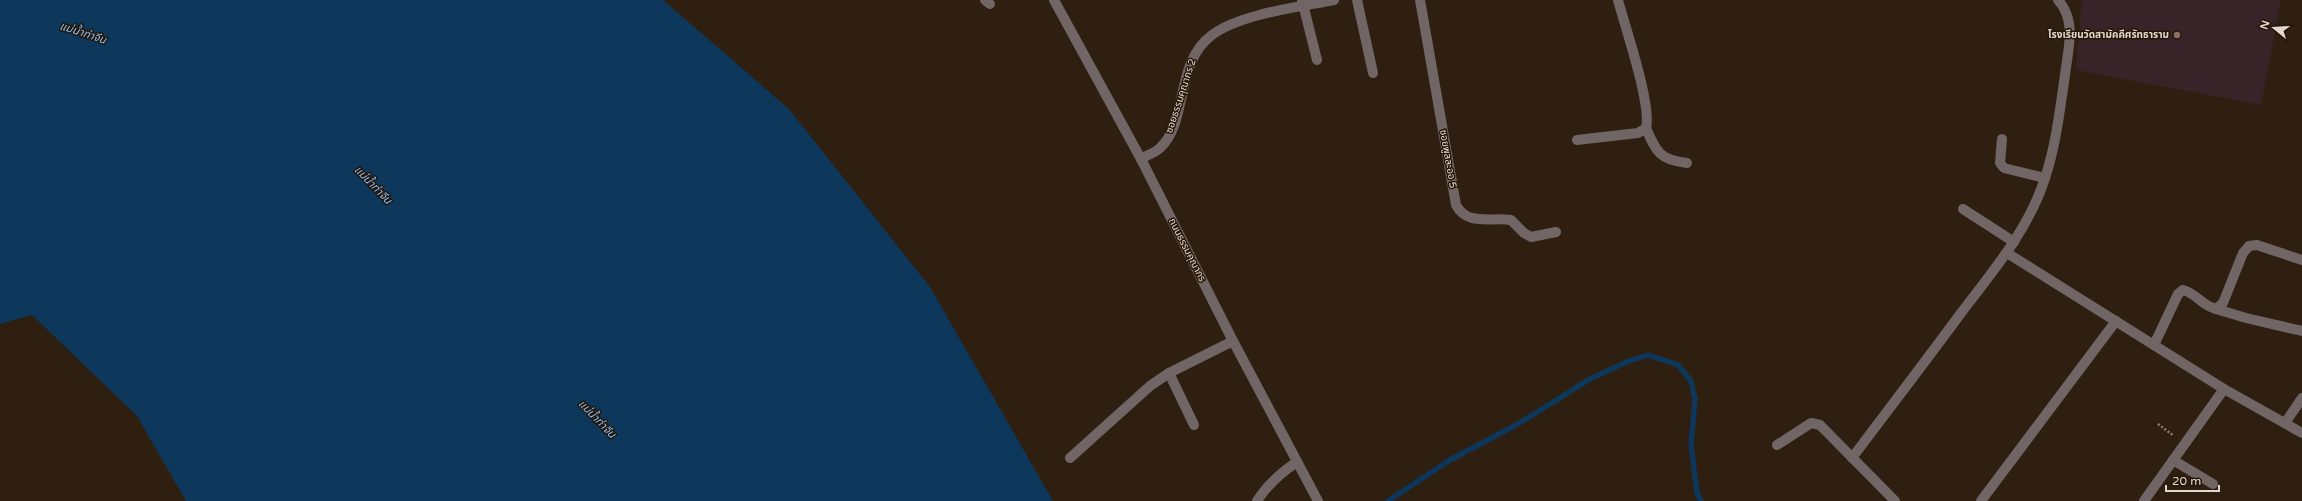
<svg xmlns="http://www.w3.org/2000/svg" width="2302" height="501" viewBox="0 0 2302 501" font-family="'Varela Round','Noto Sans Thai',sans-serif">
<rect width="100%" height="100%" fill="#2f1f11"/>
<polygon fill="#382428" points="2082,0 2281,0 2261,105 2076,70"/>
<polygon fill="#0d375b" points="0,0 663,0 789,109 930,287 1053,501 186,501 137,416 32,315 0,324"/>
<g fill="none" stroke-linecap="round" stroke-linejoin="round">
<polyline stroke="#0d375b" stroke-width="5.5" points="1388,501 1450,460 1518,424 1590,379 1629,361 1648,355 1678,365 1691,381 1695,399 1691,445 1697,493 1701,501"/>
<polyline stroke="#8d7f74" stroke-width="2.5" stroke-dasharray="2 2" stroke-linecap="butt" points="2158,424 2174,436"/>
<g stroke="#716565" stroke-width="10">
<polyline points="985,0 990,4"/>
<polyline points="1054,0 1141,159 1233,341 1318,501"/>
<polyline points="1302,0 1317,60"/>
<polyline points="1357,0 1373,73"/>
<path d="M1420,0L1456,205C1467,226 1490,217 1511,220L1524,233L1531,237L1556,232"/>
<path d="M1646,128C1656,152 1660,160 1687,163"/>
<polyline points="2002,139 2000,163 2004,168 2045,178"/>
<path d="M1577,140L1638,133L1646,128C1652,105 1625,27 1618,0"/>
<path d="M1141,159C1147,155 1155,153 1160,148C1189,121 1174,63 1212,35C1240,14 1299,7 1334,0"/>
<polyline points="1963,209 2014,242"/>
<polyline points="2007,253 2224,389 2302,433"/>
<polyline points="2216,309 2246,318 2302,331"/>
<path d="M2154,345L2178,294L2183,290C2196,293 2202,306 2216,309L2223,303L2243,253L2249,246L2257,245L2302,260"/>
<polyline points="1169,373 1194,425"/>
<polyline points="2285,423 2302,398"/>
<polyline points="1777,445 1811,423 1820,425 1895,501"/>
<polyline points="1070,458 1150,386 1169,373 1233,341"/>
<path d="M1852,458C1888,410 1925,362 1961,313C1993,271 2029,229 2045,178C2056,145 2060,109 2065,75C2068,49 2077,21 2058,0"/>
<polyline points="2173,460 2213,484"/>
<path d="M1257,501C1268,484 1280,473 1297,462"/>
<polyline points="1981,501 2116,321"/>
<polyline points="2144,501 2224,389"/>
</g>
</g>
<circle fill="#8d6e63" stroke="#251608" stroke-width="1.5" cx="2177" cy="35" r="4"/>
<g text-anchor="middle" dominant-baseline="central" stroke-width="3" stroke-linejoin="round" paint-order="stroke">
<g font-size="10" font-weight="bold" fill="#e3d8cf" stroke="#251608" text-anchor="end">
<text x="2169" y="35">โรงเรียนวัดสามัคคีศรัทธาราม</text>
</g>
<g font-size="10" fill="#e3d8cf" stroke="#251608">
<text transform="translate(1181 96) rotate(-72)">ซอยธรรมคุณากร 2</text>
<text transform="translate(1448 159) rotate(80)">ซอยพูลละออ 5</text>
<text transform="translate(1187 250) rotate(63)">ถนนธรรมคุณากร</text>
</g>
<g font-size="11" font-style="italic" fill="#89c3fe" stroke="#251608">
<text transform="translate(83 33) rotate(18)">แม่น้ำท่าจีน</text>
<text transform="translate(373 185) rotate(46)">แม่น้ำท่าจีน</text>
<text transform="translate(597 419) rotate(46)">แม่น้ำท่าจีน</text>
</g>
</g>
<g transform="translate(2274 28) rotate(288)" stroke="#251608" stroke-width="3" paint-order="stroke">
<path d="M0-3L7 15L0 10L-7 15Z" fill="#e3d8cf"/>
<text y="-6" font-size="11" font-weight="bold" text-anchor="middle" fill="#e3d8cf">N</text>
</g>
<path d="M2166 485v6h53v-6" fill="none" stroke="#e3d8cf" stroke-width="2"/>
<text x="2172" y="485" font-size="12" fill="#e3d8cf" stroke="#251608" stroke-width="3" paint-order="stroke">20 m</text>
</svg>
